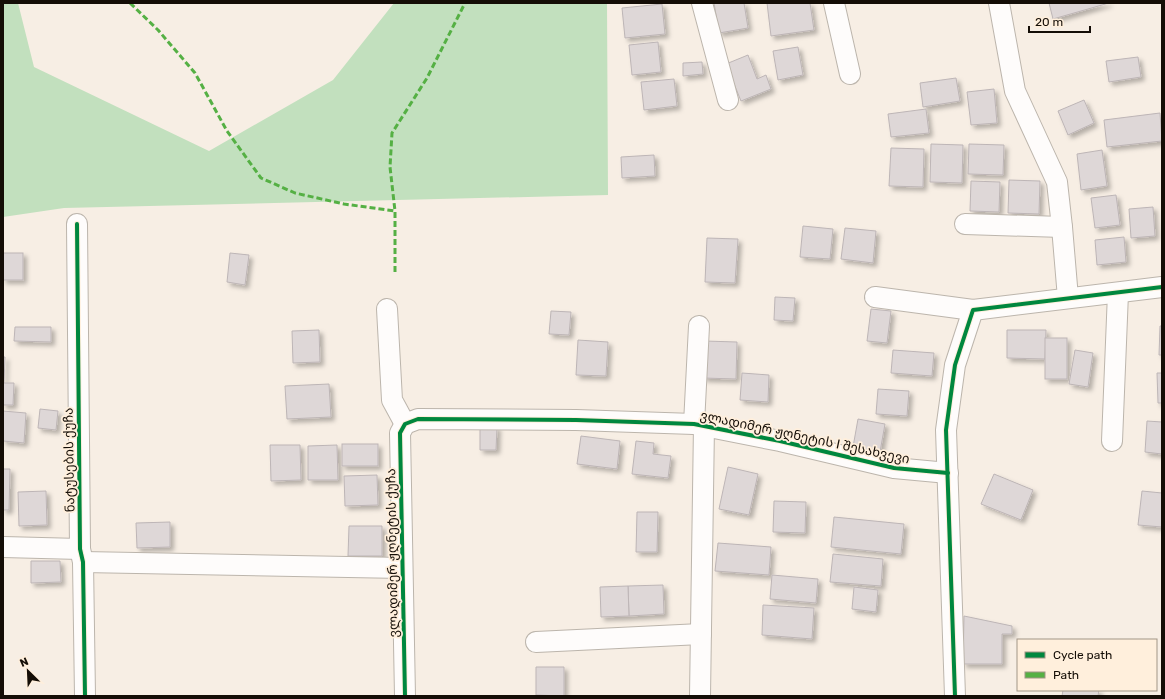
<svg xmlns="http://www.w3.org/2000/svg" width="1165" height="699" viewBox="0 0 1165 699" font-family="Rubik,'Noto Sans Georgian',sans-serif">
<defs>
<filter id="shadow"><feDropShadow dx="3.5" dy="3.5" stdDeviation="2" flood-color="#0004"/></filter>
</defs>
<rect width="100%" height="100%" fill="#f7eee4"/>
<polygon fill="#c2e0be" points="3,3 18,3 34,67 209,151 333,80 394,3 607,3 608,195 64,208 3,217"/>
<g fill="#ded7d7" stroke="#bdb5b6" filter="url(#shadow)">
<polygon points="714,3 744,3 748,28 719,33"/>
<polygon points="767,3 810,3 814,30 771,36"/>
<polygon points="1049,3 1109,3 1053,19"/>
<polygon points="662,4 665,34 625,38 622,8"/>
<polygon points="658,42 661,72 632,75 629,45"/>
<polygon points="798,47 803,75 778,80 773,51"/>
<polygon points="748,55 757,79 766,75 771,89 741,101 726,64"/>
<polygon points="1138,57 1141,77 1109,82 1106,61"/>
<polygon points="702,62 703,74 683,76 683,63"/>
<polygon points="956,78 960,101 923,107 920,83"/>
<polygon points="674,79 677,106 644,110 641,82"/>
<polygon points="994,89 997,123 971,125 967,92"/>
<polygon points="1084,100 1094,123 1068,135 1058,111"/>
<polygon points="926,109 929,133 891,137 888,114"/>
<polygon points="1160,113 1162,141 1107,147 1104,120"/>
<polygon points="931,144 963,145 962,183 930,182"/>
<polygon points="969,144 1004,145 1003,175 968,174"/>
<polygon points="891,148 924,149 923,187 889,186"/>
<polygon points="1102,150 1107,186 1081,190 1077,154"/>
<polygon points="654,155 655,176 622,178 621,157"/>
<polygon points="1009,180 1040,181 1039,214 1008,213"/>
<polygon points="971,181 1000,182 999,212 970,211"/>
<polygon points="1116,195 1120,225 1095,228 1091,198"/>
<polygon points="1153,207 1155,236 1131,238 1129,209"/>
<polygon points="803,226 833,229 830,259 800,257"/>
<polygon points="845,228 876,231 873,263 841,259"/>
<polygon points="1124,237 1126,262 1097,265 1095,240"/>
<polygon points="707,238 738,239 735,283 705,282"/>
<rect x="3" y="253" width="20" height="27"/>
<polygon points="230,253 249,255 245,285 227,282"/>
<polygon points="775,297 795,298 793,321 774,320"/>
<polygon points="871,309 891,311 887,343 867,341"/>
<polygon points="551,311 571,312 569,335 549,334"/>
<polygon points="1160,326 1162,326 1162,355 1159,355"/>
<polygon points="15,327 51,327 51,342 14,341"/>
<polygon points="319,330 320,362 293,363 292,331"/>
<polygon points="1007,330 1046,330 1045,359 1007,358"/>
<rect x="1045" y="338" width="22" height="41"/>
<polygon points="578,340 608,342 606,376 576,375"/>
<polygon points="705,341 737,342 736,379 703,378"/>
<polygon points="893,350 934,353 932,376 891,373"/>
<polygon points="1075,350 1093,353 1088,387 1069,384"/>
<polygon points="3,357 5,357 4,383 3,383"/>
<polygon points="742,373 769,375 768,402 740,400"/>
<polygon points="1157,373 1162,373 1162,403 1158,403"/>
<polygon points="3,383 14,383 13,405 3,405"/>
<polygon points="329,384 331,417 287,419 285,386"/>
<polygon points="878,389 909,391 907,416 876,414"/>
<polygon points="40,409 58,411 56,430 38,428"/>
<polygon points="3,411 26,413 24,443 3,441"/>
<polygon points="858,419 885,424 880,452 853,447"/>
<polygon points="1147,421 1162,422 1162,454 1145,452"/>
<polygon points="480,426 497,427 496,450 480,450"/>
<polygon points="581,436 620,441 617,469 577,464"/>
<polygon points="636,441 654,443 653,454 671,456 668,478 632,474"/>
<rect x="342" y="444" width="36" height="22"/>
<polygon points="270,445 300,445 301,480 271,481"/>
<polygon points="337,445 338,480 308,480 308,446"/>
<polygon points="728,467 758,474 749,515 719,509"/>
<polygon points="3,469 10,469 9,510 3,510"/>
<polygon points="994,474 1033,490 1021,520 981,504"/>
<polygon points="377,475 378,505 345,506 344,476"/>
<polygon points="46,491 47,525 19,526 18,492"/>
<polygon points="1142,491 1162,493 1162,527 1138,525"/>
<polygon points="774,501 806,502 805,533 773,532"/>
<polygon points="637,512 658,512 657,552 636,552"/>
<polygon points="834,517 904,524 901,554 831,547"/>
<polygon points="170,522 170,547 137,548 136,523"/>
<polygon points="349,526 382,526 382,556 348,556"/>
<polygon points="718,543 771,547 769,575 715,571"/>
<polygon points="833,554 883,559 881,586 830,582"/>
<polygon points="31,561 60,561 61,582 31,583"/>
<polygon points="772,575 818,579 816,603 770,599"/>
<polygon points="663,585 664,614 629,616 628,586"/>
<polygon points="628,586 629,616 601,617 600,587"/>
<polygon points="854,587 878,590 876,612 852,609"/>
<polygon points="763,605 814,608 812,639 762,635"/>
<polygon points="964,616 1012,626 1012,634 1002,634 1002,664 963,664"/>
<polygon points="536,667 564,667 564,696 536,695"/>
<polygon points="1063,690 1099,690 1098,696 1062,696"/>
</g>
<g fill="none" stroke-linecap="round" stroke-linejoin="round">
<g stroke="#bcb5ac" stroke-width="22">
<g id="minor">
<polyline points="702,3 728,100"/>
<polyline points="834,3 850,74"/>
<polyline points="999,3 1015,91 1057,182 1062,227 1068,298"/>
<polyline points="77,224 80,549 83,562 85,696"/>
<polyline points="965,224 1062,227"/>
<polyline points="875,297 973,310"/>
<polyline points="387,309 392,400 405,424"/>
<polyline points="694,424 699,326"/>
<polyline points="1112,441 1118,293"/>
<polyline points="3,547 80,549"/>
<polyline points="83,562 402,568"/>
<polyline points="536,642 701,634"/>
<polyline points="405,696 400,433 405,424 418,419 576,420 694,424 780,441 894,468 948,473"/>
<polyline points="700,696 704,425"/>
<polyline points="955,696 946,430 955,365 973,310 1162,287"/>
</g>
</g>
<use href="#minor" stroke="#fefcfb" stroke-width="20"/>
<g stroke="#55b044" stroke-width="3" stroke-dasharray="6 3" stroke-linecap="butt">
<polyline points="130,3 158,30 195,73 227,131 261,178 295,193 344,204 395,211"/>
<polyline points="395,272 395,211 390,167 392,133 427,78 465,3"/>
</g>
<g stroke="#ffefdc" stroke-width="6">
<g id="cycleway">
<polyline points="77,224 80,549 83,562 85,696"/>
<polyline points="405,696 400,433 405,424 418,419 576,420 694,424 780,441 894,468 948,473"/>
<polyline points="955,696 946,430 955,365 973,310 1162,287"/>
</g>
</g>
<use href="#cycleway" stroke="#00873e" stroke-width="4"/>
</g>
<g text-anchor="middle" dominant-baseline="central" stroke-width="3.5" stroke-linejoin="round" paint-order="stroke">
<g font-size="13" fill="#140d06" stroke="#ffefdc">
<text transform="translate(805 437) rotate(12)">ვლადიმერ ჟღნეტის I შესახვევი</text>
<text transform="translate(69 460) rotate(-91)">ნატუსების ქუჩა</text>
<text transform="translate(392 553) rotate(-91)">ვლადიმერ ჟღნეტის ქუჩა</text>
</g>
</g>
<rect width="1165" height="699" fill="none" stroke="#140d06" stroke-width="8"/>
<rect x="1017" y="639" width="140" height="52" fill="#ffefdc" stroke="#a19586"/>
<rect x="1025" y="652" width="20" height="6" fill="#00873e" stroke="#a19586"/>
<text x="1053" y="659" font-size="12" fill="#140d06">Cycle path</text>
<rect x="1025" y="672" width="20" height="6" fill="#55b044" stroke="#a19586"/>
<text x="1053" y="679" font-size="12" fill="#140d06">Path</text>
<g transform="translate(28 671) rotate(336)" stroke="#ffefdc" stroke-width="3" paint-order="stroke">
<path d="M0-3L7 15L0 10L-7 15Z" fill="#140d06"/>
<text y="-6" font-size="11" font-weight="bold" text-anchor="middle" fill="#140d06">N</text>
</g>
<path d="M1029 26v6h61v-6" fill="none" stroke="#140d06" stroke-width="2"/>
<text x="1035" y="26" font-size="12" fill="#140d06" stroke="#ffefdc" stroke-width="3" paint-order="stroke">20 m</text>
</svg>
